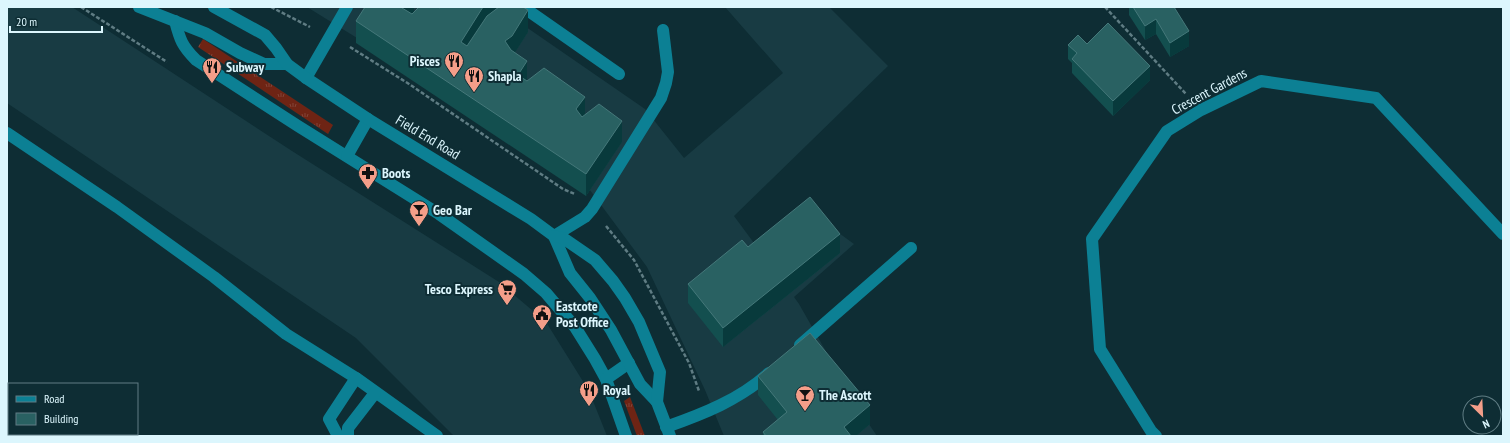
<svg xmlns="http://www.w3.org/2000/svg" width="1510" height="443" viewBox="0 0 1510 443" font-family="'PT Sans Narrow',sans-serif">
<defs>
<pattern id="grass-tufts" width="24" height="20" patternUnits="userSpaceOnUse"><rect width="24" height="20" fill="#6e2414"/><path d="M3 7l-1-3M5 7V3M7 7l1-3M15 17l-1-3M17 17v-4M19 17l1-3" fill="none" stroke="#824437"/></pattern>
</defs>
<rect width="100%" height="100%" fill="#0e2d34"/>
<g fill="#183b43">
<polygon points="7,7 72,7 292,151 499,282 546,322 589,391 607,436 454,436 356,338 7,103"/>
<polygon points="307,7 497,7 645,109 684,158 783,73 725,7 829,7 888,66 734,216 768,262 817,217 854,244 794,297 799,304 860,411 877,436 724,436 705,390 647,267 584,182 499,126"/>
</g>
<g fill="url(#grass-tufts)">
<polygon points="203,39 333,125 328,134 198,47"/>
<polygon points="630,397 645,436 637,436 624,401"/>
</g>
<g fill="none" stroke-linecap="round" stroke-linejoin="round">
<g stroke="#5f7c83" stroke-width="2.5" stroke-dasharray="4 2" stroke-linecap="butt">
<polyline points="81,7 167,62"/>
<polyline points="271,7 310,27"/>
<polyline points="1105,7 1186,94"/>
<polyline points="350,47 409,84 563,189 575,194"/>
<polyline points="606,226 634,260 689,363 699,391"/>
</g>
<g stroke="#0c8094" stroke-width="12">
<polyline points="523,7 619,74"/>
<path d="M175,21C180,40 182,46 196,60L298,126L439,214L524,274L546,293L575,327L595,359L606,379L626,436"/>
<polyline points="7,133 117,207 214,277 286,334 356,378 437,436"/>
<polyline points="347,156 368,119"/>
<polyline points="554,236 585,217 592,209 661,98 666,83 668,72 663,30"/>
<polyline points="800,345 911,248"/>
<polyline points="606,379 629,363"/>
<path d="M666,427C703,414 739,400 769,373"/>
<polyline points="338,436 329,419 356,378"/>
<polyline points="348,436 348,428 375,393"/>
</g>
<g stroke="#0c8094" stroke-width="12">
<polyline points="306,78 347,7"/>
<polyline points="1156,436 1151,431 1100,349 1092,239 1167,131 1201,110 1261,81 1376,98 1503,234"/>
</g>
<g stroke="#0c8094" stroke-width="12">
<polyline points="139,7 205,33 240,53 264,64 287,64"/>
<polyline points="214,7 265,35 276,48 287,64 306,78 368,119 531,219 554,236 570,273 590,298 611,330 640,384 657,402"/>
<polyline points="554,236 563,238 595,260 613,281 625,298 639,322 660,372 657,402 670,436"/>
</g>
</g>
<g fill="#134f4f">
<polygon points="414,7 414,12 440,8 496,7 496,10 528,32 515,52 527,81 585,115 622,142 586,196 356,43 356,21"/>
<polygon points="1129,7 1174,7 1189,46 1170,57 1156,34 1145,40 1129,15"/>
<polygon points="1087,44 1150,80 1113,116 1072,73 1072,63 1068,59 1068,45"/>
<polygon points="748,247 840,253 723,347 688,303 688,284"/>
<polygon points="758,376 870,424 856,436 763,436 763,432 778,420 758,395"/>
</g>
<g fill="#083a3c">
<polygon points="403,7 414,7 414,13 402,30 402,8"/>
<polygon points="483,7 496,7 496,10 461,63 461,42"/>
<polygon points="528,10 528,32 512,57 505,41"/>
<polygon points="1156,19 1156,34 1145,40 1145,26"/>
<polygon points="1189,31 1189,46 1170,57 1170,43"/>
<polygon points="527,61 527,82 518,75"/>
<polygon points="1150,66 1150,80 1113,116 1113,101"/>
<polygon points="585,97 585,118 576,130 576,109"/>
<polygon points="622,121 622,142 586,196 586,174"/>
<polygon points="840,234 840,253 723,347 723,328"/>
<polygon points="870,405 870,424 856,436 844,436 844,427"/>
</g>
<g fill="#296162" stroke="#45787a">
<polygon points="365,7 403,7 402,8 412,14 419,7 438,7 440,8 441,7 483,7 461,42 467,46 487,16 499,7 523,7 528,10 512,36 505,41 511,50 527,61 518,75 527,81 544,68 585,97 576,109 582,117 599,104 622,121 586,174 356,21"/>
<polygon points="1133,7 1174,7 1189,31 1170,43 1156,19 1145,26"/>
<polygon points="1108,23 1150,66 1113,101 1072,59 1077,53 1068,45 1078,35 1087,44"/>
<polygon points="810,197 840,234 723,328 688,284 742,240 748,247"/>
<polygon points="810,333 870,405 844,427 851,436 766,436 763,432 787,412 758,376"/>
</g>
<defs>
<g id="restaurant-pin" transform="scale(1)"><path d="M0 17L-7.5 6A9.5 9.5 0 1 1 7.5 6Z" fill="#f49e89" stroke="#0e2d34"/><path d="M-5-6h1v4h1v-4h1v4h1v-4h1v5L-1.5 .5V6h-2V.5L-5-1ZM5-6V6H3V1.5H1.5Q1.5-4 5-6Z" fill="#111"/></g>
<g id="pharmacy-pin" transform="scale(1)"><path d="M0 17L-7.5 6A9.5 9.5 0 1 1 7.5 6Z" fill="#f49e89" stroke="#0e2d34"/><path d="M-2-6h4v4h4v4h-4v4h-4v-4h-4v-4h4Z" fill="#111"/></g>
<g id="bar-pin" transform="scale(1)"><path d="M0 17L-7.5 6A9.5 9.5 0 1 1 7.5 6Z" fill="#f49e89" stroke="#0e2d34"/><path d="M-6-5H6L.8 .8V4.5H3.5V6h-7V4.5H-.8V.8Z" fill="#111"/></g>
<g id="supermarket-pin" transform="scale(1)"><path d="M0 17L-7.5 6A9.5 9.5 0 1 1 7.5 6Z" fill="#f49e89" stroke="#0e2d34"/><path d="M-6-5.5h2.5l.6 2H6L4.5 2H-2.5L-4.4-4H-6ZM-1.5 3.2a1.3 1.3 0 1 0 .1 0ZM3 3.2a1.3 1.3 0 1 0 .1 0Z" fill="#111"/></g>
<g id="civic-pin" transform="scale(1)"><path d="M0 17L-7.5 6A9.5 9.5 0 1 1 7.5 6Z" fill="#f49e89" stroke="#0e2d34"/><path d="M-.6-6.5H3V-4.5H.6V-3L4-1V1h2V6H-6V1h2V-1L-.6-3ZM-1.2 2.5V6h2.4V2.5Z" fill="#111"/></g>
</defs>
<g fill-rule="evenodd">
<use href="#restaurant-pin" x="454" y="61"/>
<use href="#restaurant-pin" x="212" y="67"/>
<use href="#restaurant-pin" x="474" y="76"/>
<use href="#pharmacy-pin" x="368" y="173"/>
<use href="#bar-pin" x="419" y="210"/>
<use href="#supermarket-pin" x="507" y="289"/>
<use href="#civic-pin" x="542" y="314"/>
<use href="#restaurant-pin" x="589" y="390"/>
<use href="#bar-pin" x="805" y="395"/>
</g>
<g text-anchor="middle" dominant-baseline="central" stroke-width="4" stroke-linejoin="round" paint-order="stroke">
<g font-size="14" font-weight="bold" fill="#dcf6fd" stroke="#0e2d34" text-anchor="start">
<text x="440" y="61" text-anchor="end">Pisces</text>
<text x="226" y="67">Subway</text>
<text x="488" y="76">Shapla</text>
<text x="382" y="173">Boots</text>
<text x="433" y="210">Geo Bar</text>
<text x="493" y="289" text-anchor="end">Tesco Express</text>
<text x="556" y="306">Eastcote<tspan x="556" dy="16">Post Office</tspan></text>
<text x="603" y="390">Royal</text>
<text x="819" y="395">The Ascott</text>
</g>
<g font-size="14" fill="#dcf6fd" stroke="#0e2d34">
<text transform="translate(1209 91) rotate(-28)">Crescent Gardens</text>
<text transform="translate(428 137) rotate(31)">Field End Road</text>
</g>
</g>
<rect width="1510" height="443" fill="none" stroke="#dcf6fd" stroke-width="16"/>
<rect x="8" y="383" width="130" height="52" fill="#0e2d34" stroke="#607d84"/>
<rect x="16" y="396" width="20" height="6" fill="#0c8094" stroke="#607d84"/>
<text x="44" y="403" font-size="12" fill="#dcf6fd">Road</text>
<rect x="16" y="413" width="20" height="12" fill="#296162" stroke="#607d84"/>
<text x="44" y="423" font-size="12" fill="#dcf6fd">Building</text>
<g transform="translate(1482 415) rotate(156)"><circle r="19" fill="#0e2d34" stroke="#607d84"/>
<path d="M0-3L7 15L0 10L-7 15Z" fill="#f49e89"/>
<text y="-6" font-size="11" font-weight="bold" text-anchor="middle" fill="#dcf6fd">N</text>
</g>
<path d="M10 26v6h92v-6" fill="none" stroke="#dcf6fd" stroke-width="2"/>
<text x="16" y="26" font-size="12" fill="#dcf6fd" stroke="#0e2d34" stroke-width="3" paint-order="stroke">20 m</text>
</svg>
